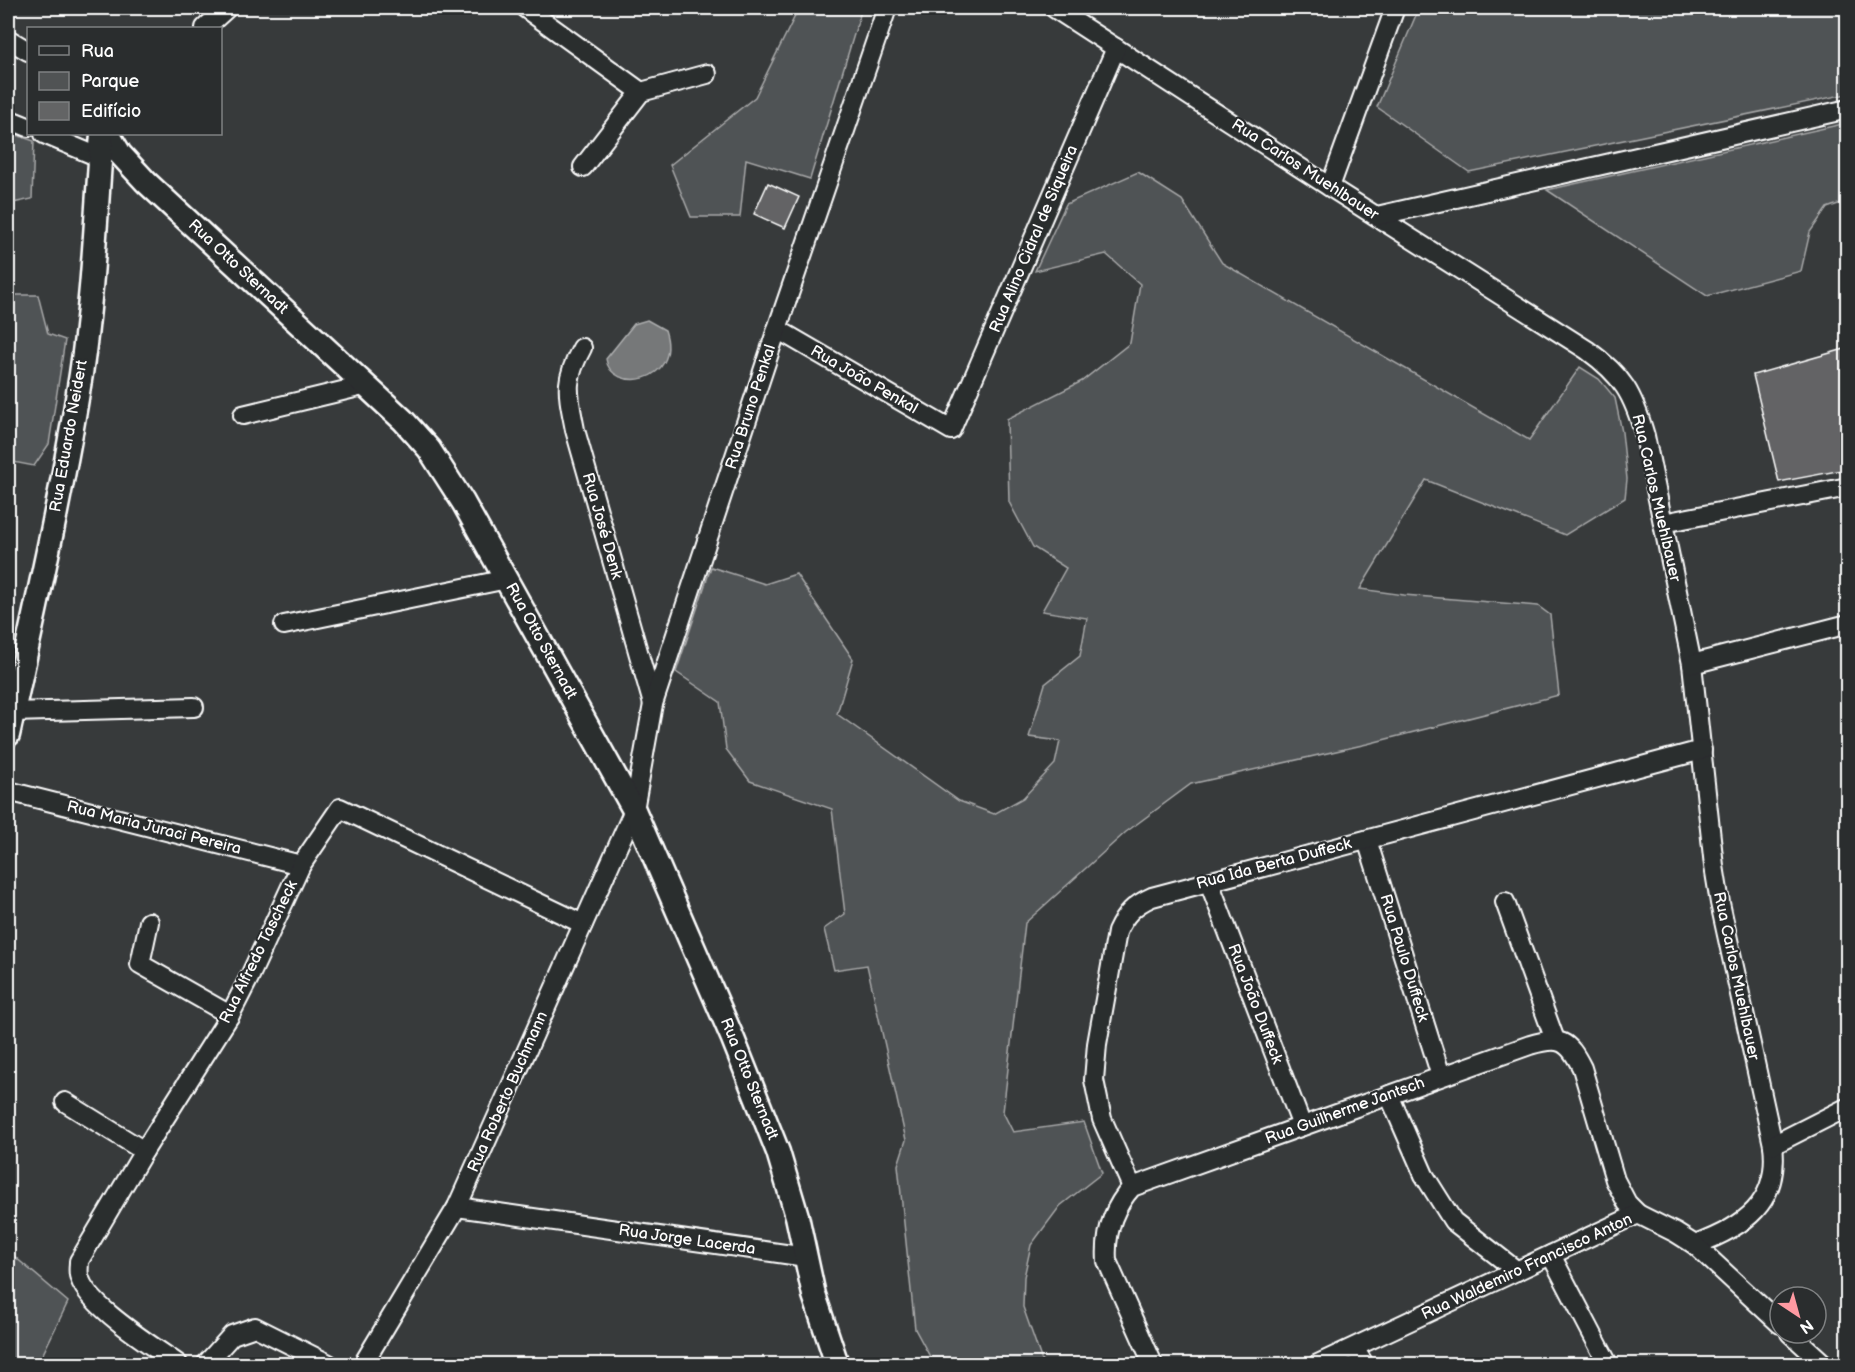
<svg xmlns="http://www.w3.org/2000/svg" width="1855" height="1372" viewBox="0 0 1855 1372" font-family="'Balsamiq Sans',sans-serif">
<rect width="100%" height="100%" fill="#373a3b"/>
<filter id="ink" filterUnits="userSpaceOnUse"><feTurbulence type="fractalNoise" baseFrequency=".0167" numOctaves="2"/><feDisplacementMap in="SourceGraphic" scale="12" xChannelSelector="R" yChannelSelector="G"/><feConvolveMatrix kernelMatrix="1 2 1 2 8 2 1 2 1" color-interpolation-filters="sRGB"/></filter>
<g filter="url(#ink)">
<g fill="#505354" stroke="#a8a9aa" stroke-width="1.5">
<polygon points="799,8 862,8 810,179 746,159 740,217 691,217 670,165 755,97"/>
<polygon points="1419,8 1847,8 1847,94 1469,172 1377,107"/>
<polygon points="1847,123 1847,201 1827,208 1810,232 1801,271 1707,296 1547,190"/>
<polygon points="8,132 34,141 32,199 8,204"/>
<polygon points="1138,172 1182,200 1222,263 1529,440 1580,367 1599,379 1615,398 1622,432 1627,479 1625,498 1565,535 1426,480 1360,589 1404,595 1538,606 1550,615 1559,695 1367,744 1191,784 1126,832 1025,923 1003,1112 1013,1132 1084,1122 1102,1173 1060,1206 1031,1245 1024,1277 1023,1307 1043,1364 934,1364 915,1329 898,1165 906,1140 867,965 834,970 824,929 845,914 832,809 750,781 726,749 720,702 676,672 711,567 765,584 796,574 853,659 837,714 959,801 994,814 1023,798 1055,764 1060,741 1029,737 1045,684 1080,656 1087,618 1042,611 1066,568 1033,547 1009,502 1007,419 1082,381 1130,343 1140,284 1106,254 1035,271 1066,204"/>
<polygon points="8,295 38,295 48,334 65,340 49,444 34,466 8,461"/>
<polygon points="8,1251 68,1302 38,1364 8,1364"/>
</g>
<path fill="#767879" stroke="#adaeaf" stroke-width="1.5" d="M647,320L665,330C683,384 611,394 606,359L634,324Z"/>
<g fill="#636465" stroke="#fff" stroke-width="1.5">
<polygon points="768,183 799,197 785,228 754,214"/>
<polygon points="1848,348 1848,469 1779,482 1753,375"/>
</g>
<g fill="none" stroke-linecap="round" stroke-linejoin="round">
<g stroke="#fff" stroke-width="22">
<g id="minor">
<polyline points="525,8 641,92"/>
<path d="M1054,8L1330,187L1587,350C1623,376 1633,394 1645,436L1692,664L1714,866L1720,903L1773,1145C1780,1203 1744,1227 1695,1245"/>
<polyline points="205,28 227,8"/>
<polyline points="8,39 28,51"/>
<polyline points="8,119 28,127"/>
<polyline points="44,134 101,158"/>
<polyline points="583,167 641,92 707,74"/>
<polyline points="1330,187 1395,8"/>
<polyline points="1377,216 1848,109"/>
<polyline points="777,329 951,430 1116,48"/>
<path d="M582,348C563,382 568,393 575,430L653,704"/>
<polyline points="243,415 367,385"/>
<polyline points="1663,523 1848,487"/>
<polyline points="284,625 507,579"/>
<polyline points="1692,664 1848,624"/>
<polyline points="12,712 194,707"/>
<polyline points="8,791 301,865"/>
<polyline points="1367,840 1441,1076"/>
<polyline points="1209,882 1302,1126"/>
<polyline points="1505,902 1555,1040"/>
<polyline points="149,922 140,964 230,1015"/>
<polyline points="1389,1095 1424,1175 1453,1221 1517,1271"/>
<polyline points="65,1102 144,1151"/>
<polyline points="1773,1145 1848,1107"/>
<path d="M1132,1187L1102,1119L1094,1080L1097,1044L1117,932C1125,914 1134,905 1152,897L1702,750"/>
<polyline points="457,1207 806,1257"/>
<polyline points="1551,1255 1608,1364"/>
<polyline points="1790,1333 1824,1364"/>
<polyline points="1354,1348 1364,1364"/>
<path d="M178,1364C153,1346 84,1304 79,1275C78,1271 79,1266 79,1261L144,1151L230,1015L249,978L301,865L340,808L583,924"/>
<polyline points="206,1364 232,1335 255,1327 329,1364"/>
<polyline points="363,1364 457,1207 634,810 653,704 777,329 887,8"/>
<path d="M1153,1364L1107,1261C1105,1232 1113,1208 1132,1187L1530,1045C1560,1036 1568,1040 1582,1068L1615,1180L1627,1203L1638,1214"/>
<polyline points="1318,1364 1638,1214 1676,1233 1695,1245 1780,1324"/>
</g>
</g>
<g stroke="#fff" stroke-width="27">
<g id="major">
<polyline points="108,134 120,154 146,182 403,420 429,449 463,502 634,810 733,1039 778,1152 797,1216 814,1295 837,1364"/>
<path d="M8,735C34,615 62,495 81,374C93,294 96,213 102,134"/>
</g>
</g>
<use href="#minor" stroke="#2a2d2e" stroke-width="18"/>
<use href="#major" stroke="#2a2d2e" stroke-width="22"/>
</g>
</g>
<g text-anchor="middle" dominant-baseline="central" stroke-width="4.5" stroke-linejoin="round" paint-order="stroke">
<g font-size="16" fill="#fff" stroke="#2a2d2e">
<text transform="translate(1305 170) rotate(33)">Rua Carlos Muehlbauer</text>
<text transform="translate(1034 239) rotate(-67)">Rua Alino Cidral de Siqueira</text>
<text transform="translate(238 267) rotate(43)">Rua Otto Sternadt</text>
<text transform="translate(864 380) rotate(30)">Rua João Penkal</text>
<text transform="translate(751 407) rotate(-72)">Rua Bruno Penkal</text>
<text transform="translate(69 436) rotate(-80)">Rua Eduardo Neidert</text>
<text transform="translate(1656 498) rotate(77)">Rua Carlos Muehlbauer</text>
<text transform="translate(602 526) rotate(74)">Rua José Denk</text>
<text transform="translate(541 641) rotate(61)">Rua Otto Sternadt</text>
<text transform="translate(154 828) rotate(14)">Rua Maria Juraci Pereira</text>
<text transform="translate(1274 864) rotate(-15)">Rua Ida Berta Duffeck</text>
<text transform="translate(259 952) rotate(-64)">Rua Alfredo Tascheck</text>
<text transform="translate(1404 958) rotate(73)">Rua Paulo Duffeck</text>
<text transform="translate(1736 976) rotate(78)">Rua Carlos Muehlbauer</text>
<text transform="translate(1255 1004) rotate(69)">Rua João Duffeck</text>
<text transform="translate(749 1079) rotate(68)">Rua Otto Sternadt</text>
<text transform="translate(508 1092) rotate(-66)">Rua Roberto Buchmann</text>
<text transform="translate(1345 1111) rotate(-20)">Rua Guilherme Jantsch</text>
<text transform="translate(687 1240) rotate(8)">Rua Jorge Lacerda</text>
<text transform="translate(1527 1267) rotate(-25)">Rua Waldemiro Francisco Anton</text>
</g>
</g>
<rect width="1855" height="1372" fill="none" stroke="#2a2d2e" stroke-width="30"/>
<rect x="15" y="15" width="1825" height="1342" fill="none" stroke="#fff" stroke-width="2" filter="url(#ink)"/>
<rect x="27" y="27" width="195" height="108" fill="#2a2d2e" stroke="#7f8182" stroke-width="1.5"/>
<rect x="39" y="46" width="30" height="9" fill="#2a2d2e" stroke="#7f8182" stroke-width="1.5"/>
<text x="81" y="57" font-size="18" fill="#ffffff">Rua</text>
<rect x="39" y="72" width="30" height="18" fill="#505354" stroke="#7f8182" stroke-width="1.5"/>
<text x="81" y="87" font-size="18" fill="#ffffff">Parque</text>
<rect x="39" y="102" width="30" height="18" fill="#636465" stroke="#7f8182" stroke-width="1.5"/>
<text x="81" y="117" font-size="18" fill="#ffffff">Edifício</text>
<g transform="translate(1798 1315) rotate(144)"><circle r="28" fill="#2a2d2e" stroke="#7f8182" stroke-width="1.5"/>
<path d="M0-4.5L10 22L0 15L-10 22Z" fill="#ff9aa2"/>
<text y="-9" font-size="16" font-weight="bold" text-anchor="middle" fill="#ffffff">N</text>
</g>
</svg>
